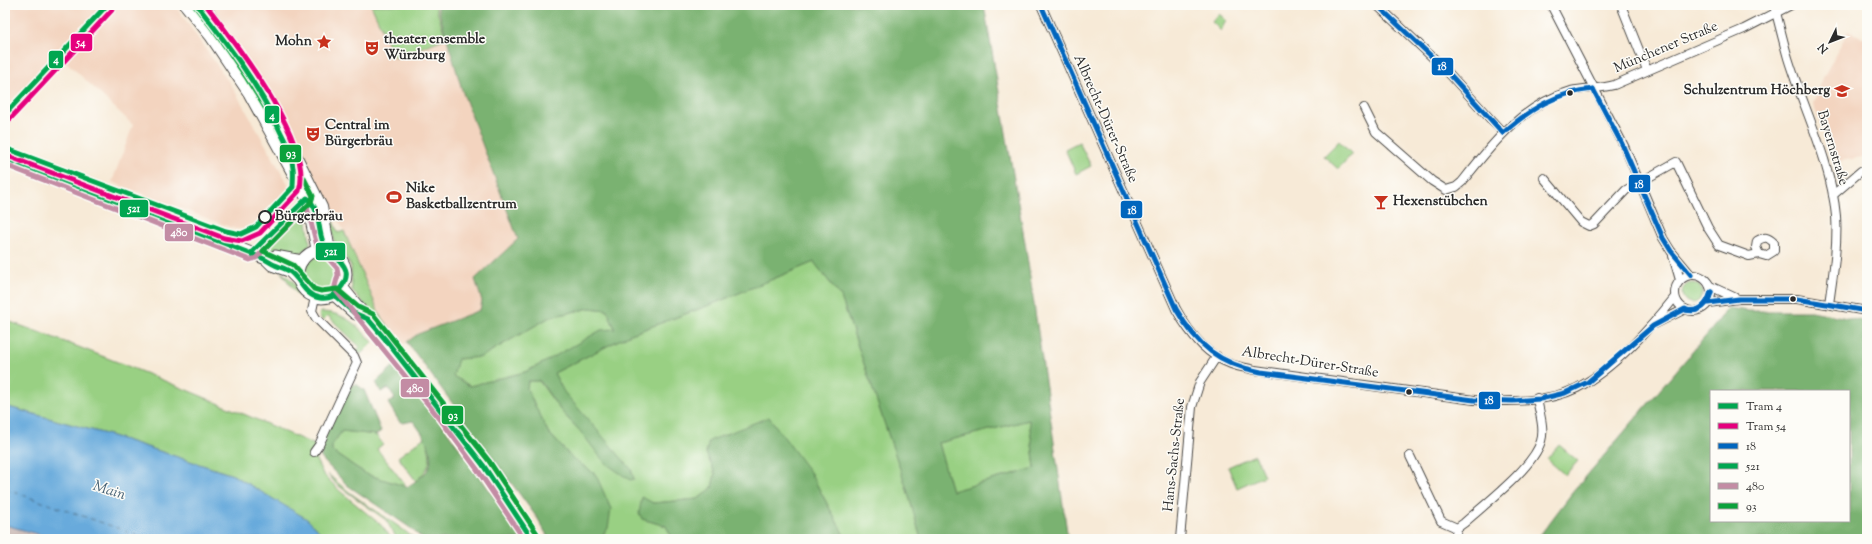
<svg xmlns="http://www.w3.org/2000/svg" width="1872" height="544" viewBox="0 0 1872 544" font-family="'Sorts Mill Goudy',serif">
<rect width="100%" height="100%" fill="#fdfcf7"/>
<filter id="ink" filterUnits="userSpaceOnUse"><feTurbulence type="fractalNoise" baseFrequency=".025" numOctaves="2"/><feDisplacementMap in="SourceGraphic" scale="8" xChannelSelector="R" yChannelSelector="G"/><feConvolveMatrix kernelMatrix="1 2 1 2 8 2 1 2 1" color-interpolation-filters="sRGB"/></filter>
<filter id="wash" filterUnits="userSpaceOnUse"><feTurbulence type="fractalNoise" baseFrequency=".012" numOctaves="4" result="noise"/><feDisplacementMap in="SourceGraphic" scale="16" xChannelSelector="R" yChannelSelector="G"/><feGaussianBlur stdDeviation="0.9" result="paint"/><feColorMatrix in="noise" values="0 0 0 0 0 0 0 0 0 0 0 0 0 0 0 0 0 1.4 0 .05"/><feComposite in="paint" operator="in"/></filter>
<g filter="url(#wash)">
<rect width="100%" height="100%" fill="#f7ead7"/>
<g fill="#f3d4bf">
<polygon points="5,5 175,5 233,88 288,184 287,189 253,225 244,229 235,229 112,182 133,125 57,53 5,108"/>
<polygon points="208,5 371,5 395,58 446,38 463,93 518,239 476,279 482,301 480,310 418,334 403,345 379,313 344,231 288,125"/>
<polygon points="1848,31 1867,39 1867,156 1835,162 1813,104 1823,78"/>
</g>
<polygon fill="#cfc0bb" points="5,525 56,539 5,539"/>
<g fill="#99d083" stroke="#627e57">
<polygon points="371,5 435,5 446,38 395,58"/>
<polygon points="1219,14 1226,20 1221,31 1212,22"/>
<polygon points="1339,141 1352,154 1338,169 1324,156"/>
<polygon points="1079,142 1091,166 1076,174 1065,149"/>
<path d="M301,212L306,213L310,243C303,258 284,257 271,249L269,244C272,236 293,214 301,212Z"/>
<polygon points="332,219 338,233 344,231 379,313 390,328 388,331 352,290 351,266 346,258 335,245 330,220"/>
<circle cx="322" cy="274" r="20"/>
<polygon points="814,262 841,297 906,486 921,539 846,539 810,472 706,453 715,473 712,488 698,499 653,503 642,498 642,519 666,526 673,539 600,539 608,528 596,475 571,457 548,432 527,389 528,381 539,381 561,411 580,431 554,373 631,334 715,303"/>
<polygon points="281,272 293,281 303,298 298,295"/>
<circle cx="1692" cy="293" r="10"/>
<polygon points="590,308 607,310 615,329 525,372 470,386 453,376 457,359 481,357 550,317"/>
<path d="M320,312C345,312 356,325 373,342L361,354L355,352L360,347L328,316L323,321L319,316Z"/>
<path d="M5,320C110,357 213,400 315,445L316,460L323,474L341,492L381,525L392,539H327L306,519L233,475L113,436L5,406Z"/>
<polygon points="1029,420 1035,468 952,491 938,443"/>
<polygon points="342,431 376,435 383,444 377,449 407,487 366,474 332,451 332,445"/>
<path d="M425,437C432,458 433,465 416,481L398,457Z"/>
<polygon points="1559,445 1578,461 1565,475 1547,459"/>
<polygon points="1255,455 1264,476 1237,488 1228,467"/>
<path d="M328,474C354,499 387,516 415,539H397L386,520L336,484Z"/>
</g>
<g fill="#7ab271" stroke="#526e4e" fill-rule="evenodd">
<path d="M437,5H984L1026,249L1068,539H921L906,486L841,297L814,262L715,303L631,334L554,373L564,392L631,469L634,479L630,480L605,463L580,431L561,411L540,381H528L527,389L548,432L571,457L596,475L611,509L608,528L600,539H549L538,519L407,342L418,334L480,310L482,301L475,279L518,239L463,93ZM590,308L607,310L615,329L601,330L543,363L525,372L470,386L453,376L458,359L481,357L550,317ZM1029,420L1035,468L952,491L938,443Z"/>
<path d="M1728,308L1749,311H1812L1867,322V539H1537L1572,493L1711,330ZM1711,391H1849V521H1711Z"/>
<path d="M395,365L439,420L513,523L522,539H423L409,527L347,485L321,458C320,438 339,408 348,389L352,385L356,384L364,390L381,431L376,435L342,431L332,445V451L366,474L407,487C413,483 422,477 427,471C438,454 423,434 413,421L403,423L399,421L388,403L395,399L389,388L381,392L376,382Z"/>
<polygon points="769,417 810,472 846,539 673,539 666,526 642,519 639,513 642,497 653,503 698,499 712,488 715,473 706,453 709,441"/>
</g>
<polygon fill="#68aadc" stroke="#4a6a84" points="5,406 113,436 233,475 307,519 327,539 56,539 5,525"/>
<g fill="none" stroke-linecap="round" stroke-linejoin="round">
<polyline stroke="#435e72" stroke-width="1" stroke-dasharray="5 4" stroke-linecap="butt" points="5,489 149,539"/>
</g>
</g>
<g filter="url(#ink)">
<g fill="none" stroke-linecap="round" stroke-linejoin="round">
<g stroke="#4a4845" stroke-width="10">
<g id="minor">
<path d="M1041,5L1176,309C1188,331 1206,355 1231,364C1239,367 1247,368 1255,370L1474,400C1507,402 1547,403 1577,388C1613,369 1650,329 1675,297"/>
<polyline points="1377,5 1445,69 1503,133"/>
<polyline points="1551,5 1624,146 1663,238 1671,251 1691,275"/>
<polyline points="1621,5 1647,70"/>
<path d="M1774,5C1779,23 1783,41 1788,58C1804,110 1831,161 1836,216C1838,245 1833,275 1829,304"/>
<path d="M1364,108L1376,132L1432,181L1446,190L1456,187L1462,182C1492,144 1522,105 1571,91C1585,88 1600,89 1614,85L1744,29L1791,5"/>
<path d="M1544,178L1581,222L1589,226L1594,224L1626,190L1676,162L1708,228L1719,245L1749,256L1759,254L1766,256L1774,251V243C1768,237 1765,236 1757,241L1756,247L1759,254"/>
<polyline points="1833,195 1861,171"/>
<polyline points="1673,256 1680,280"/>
<circle cx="1693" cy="293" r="18"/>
<polyline points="1710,286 1738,299"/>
<polyline points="1708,303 1739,299 1797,299 1867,311"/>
<polyline points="1655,324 1685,309"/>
<polyline points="314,452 319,445 357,363 354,356 316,318 312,311 315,297"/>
<path d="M1410,456L1441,521L1457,528L1464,523C1485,504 1534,467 1541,441C1545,428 1539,412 1537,398"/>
<polyline points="1180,539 1192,407 1200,382 1217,356"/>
<polyline points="1455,539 1457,528"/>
</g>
</g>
<g stroke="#4a4845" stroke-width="12">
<g id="tertiary">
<polyline points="185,5 210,36 249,94 306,198 317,251"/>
<polyline points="204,5 248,69 290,143 322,207 329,245 327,251"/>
</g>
</g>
<g stroke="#4a4845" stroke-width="13">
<g id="secondary">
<polyline points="5,158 159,216 266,259 272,265 289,271 299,281"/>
<circle cx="322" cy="274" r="24"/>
<polyline points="266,259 275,256 302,261"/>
<polyline points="342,287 446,415 483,465 532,539"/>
<polyline points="334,295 354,313 367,319"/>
</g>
</g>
<use href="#minor" stroke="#fff" stroke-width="8"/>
<use href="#tertiary" stroke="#fff" stroke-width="10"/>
<use href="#secondary" stroke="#fff" stroke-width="11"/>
<g stroke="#fdfcf7" stroke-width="8">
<g id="bus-1">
<path d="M1041,5L1176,309C1197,346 1220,364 1261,372L1474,400L1513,401L1540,399L1565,393L1588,382L1653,326L1685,309"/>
<polyline points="1377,5 1445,69 1503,133"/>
<polyline points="1593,89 1622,144 1663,238 1671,251 1691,275"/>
<path d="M1503,133C1530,109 1557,92 1593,89"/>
<polyline points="1708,303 1739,299 1797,299 1867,311"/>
<path d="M1686,310C1700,313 1707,305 1711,292"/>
<path d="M1686,310C1700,313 1708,305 1711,292"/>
</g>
</g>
<g stroke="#fdfcf7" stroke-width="8">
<g id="bus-2">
<path d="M5,158L262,258C267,260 270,263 275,265C279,267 285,268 289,271C301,279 304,296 320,298C328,299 335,296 339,290C360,266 330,257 323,242C317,227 321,210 307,198L251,253"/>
<polyline points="334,295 354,313 368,319 385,339 483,465 532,539"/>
</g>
</g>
<g stroke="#fdfcf7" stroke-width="8">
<polyline id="bus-3" points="5,165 250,260 256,258 307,207 317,246 337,268 338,275 335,286 336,291 440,419 477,469 524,539"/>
</g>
<g stroke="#fdfcf7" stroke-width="8">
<path id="bus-4" d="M194,5C241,63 280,129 313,196L311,202L263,251L293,265L314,289L321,291L337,289L358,307L373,314L489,461L538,535"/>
</g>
<use href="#bus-1" stroke="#0065bd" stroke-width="5"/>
<use href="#bus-2" stroke="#00a651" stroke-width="5"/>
<use href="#bus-3" stroke="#c38ca4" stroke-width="5"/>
<use href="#bus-4" stroke="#0ba13b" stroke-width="5"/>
<g stroke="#fdfcf7" stroke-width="8">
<g id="tram-1">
<polyline points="5,114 107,5"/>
<path d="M5,148L226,231L241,234L256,227L293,187C293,181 294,174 293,168C292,156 286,142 280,131C259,85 228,45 197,5"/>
</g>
</g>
<g stroke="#fdfcf7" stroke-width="8">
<g id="tram-2">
<polyline points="10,119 112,10"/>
<path d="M5,155L224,238L242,241L260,233L299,191C315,143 234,42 206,5"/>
</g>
</g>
<use href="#tram-1" stroke="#00a650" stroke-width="5"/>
<use href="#tram-2" stroke="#e5007d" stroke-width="5"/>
</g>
</g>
<defs>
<g id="sight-bare" transform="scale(1.2)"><path d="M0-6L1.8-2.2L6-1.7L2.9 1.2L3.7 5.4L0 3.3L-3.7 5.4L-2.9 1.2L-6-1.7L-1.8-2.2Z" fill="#c8321e" stroke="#fdfcf7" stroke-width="2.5" paint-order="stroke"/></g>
<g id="theatre-bare" transform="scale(1.2)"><path d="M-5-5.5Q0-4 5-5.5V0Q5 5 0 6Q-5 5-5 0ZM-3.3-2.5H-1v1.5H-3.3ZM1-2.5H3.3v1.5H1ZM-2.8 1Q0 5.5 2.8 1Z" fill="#c8321e" stroke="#fdfcf7" stroke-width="2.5" paint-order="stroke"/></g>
<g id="school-bare" transform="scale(1.2)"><path d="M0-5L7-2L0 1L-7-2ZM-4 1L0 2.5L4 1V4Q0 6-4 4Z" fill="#c8321e" stroke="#fdfcf7" stroke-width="2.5" paint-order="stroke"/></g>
<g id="stadium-bare" transform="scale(1.2)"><path d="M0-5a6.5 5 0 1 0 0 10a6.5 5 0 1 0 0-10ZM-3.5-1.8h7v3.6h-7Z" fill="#c8321e" stroke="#fdfcf7" stroke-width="2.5" paint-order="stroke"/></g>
<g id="bar-bare" transform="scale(1.2)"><path d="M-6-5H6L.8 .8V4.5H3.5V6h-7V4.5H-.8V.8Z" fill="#c8321e" stroke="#fdfcf7" stroke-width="2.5" paint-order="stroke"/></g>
</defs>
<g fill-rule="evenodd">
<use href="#sight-bare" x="324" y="42"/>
<use href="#theatre-bare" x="372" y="48"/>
<use href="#school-bare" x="1842" y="91"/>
<use href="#theatre-bare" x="313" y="134"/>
<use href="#stadium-bare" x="394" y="197"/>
<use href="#bar-bare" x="1381" y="202"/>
</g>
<g fill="#2b2b2b" stroke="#fdfcf7" stroke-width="1.5">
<circle cx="1570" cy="93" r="3.5"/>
<circle cx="1793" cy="299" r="3.5"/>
<circle cx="1409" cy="392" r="3.5"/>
</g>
<circle fill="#fdfcf7" stroke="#2b2b2b" stroke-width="2" cx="265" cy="217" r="6"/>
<g text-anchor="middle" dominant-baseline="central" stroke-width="3" stroke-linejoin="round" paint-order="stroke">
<g font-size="14" font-weight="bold" fill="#2b2b2b" stroke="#fdfcf7" text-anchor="start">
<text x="384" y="40">theater ensemble<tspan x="384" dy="16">Würzburg</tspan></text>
<text x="312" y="42" text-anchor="end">Mohn</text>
<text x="1830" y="91" text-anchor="end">Schulzentrum Höchberg</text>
<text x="325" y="126">Central im<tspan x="325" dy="16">Bürgerbräu</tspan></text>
<text x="406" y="189">Nike<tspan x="406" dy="16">Basketballzentrum</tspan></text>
<text x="1393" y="202">Hexenstübchen</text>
</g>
<g font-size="14" fill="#2b2b2b" stroke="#fdfcf7">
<text transform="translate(1666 48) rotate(-23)">Münchener Straße</text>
<text transform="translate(1105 119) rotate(66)">Albrecht-Dürer-Straße</text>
<text transform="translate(1832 148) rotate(73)">Bayernstraße</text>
<text transform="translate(1310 363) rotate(9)">Albrecht-Dürer-Straße</text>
<text transform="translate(1175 455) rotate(-84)">Hans-Sachs-Straße</text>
</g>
<g font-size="14" font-weight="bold" fill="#2b2b2b" stroke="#fdfcf7" text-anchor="start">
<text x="275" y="217">Bürgerbräu</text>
</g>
<g font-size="15" font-style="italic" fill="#435e72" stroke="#fdfcf7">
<text transform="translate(109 491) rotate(18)">Main</text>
</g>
</g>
<g stroke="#fdfcf7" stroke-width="1.5">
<rect x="70" y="33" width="23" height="19" rx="4" fill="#e5007d"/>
<rect x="48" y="50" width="16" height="19" rx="4" fill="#00a650"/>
<rect x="1431" y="57" width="23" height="19" rx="4" fill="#0065bd"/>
<rect x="264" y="105" width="16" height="19" rx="4" fill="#00a650"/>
<rect x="279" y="144" width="23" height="19" rx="4" fill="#0ba13b"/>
<rect x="1628" y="174" width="23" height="19" rx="4" fill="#0065bd"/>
<rect x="119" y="199" width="30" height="19" rx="4" fill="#00a651"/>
<rect x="1120" y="200" width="23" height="19" rx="4" fill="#0065bd"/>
<rect x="164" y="223" width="30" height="19" rx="4" fill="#c38ca4"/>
<rect x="315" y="242" width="31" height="19" rx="4" fill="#00a651"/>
<rect x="400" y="378" width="30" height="20" rx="4" fill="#c38ca4"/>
<rect x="1478" y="391" width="23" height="19" rx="4" fill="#0065bd"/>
<rect x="441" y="405" width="23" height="20" rx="4" fill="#0ba13b"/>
</g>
<g font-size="11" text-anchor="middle" font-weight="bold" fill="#fff">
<text x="81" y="46">54</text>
<text x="56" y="63">4</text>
<text x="1442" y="70">18</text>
<text x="272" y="119">4</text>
<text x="291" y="157">93</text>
<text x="1639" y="188">18</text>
<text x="134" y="212">521</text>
<text x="1132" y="214">18</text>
<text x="179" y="236">480</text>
<text x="331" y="255">521</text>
<text x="415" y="392">480</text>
<text x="1489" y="404">18</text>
<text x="453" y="419">93</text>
</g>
<rect width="1872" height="544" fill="none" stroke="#fdfcf7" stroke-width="20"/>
<rect x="1710" y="390" width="140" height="132" fill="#fdfcf7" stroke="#a9a8a5"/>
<rect x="1718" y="403" width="20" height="6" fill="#00a650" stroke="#a9a8a5"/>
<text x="1746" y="410" font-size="12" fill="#2b2b2b">Tram 4</text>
<rect x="1718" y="423" width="20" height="6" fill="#e5007d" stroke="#a9a8a5"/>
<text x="1746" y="430" font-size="12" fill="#2b2b2b">Tram 54</text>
<rect x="1718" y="443" width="20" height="6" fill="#0065bd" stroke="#a9a8a5"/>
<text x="1746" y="450" font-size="12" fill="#2b2b2b">18</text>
<rect x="1718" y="463" width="20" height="6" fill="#00a651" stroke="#a9a8a5"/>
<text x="1746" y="470" font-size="12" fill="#2b2b2b">521</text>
<rect x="1718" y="483" width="20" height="6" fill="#c38ca4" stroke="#a9a8a5"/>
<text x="1746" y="490" font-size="12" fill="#2b2b2b">480</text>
<rect x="1718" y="503" width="20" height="6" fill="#0ba13b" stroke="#a9a8a5"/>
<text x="1746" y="510" font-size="12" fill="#2b2b2b">93</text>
<g transform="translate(1830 42) rotate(227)" stroke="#fdfcf7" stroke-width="3" paint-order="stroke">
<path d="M0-3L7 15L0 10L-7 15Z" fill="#2b2b2b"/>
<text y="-6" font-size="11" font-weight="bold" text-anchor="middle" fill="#2b2b2b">N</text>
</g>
</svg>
